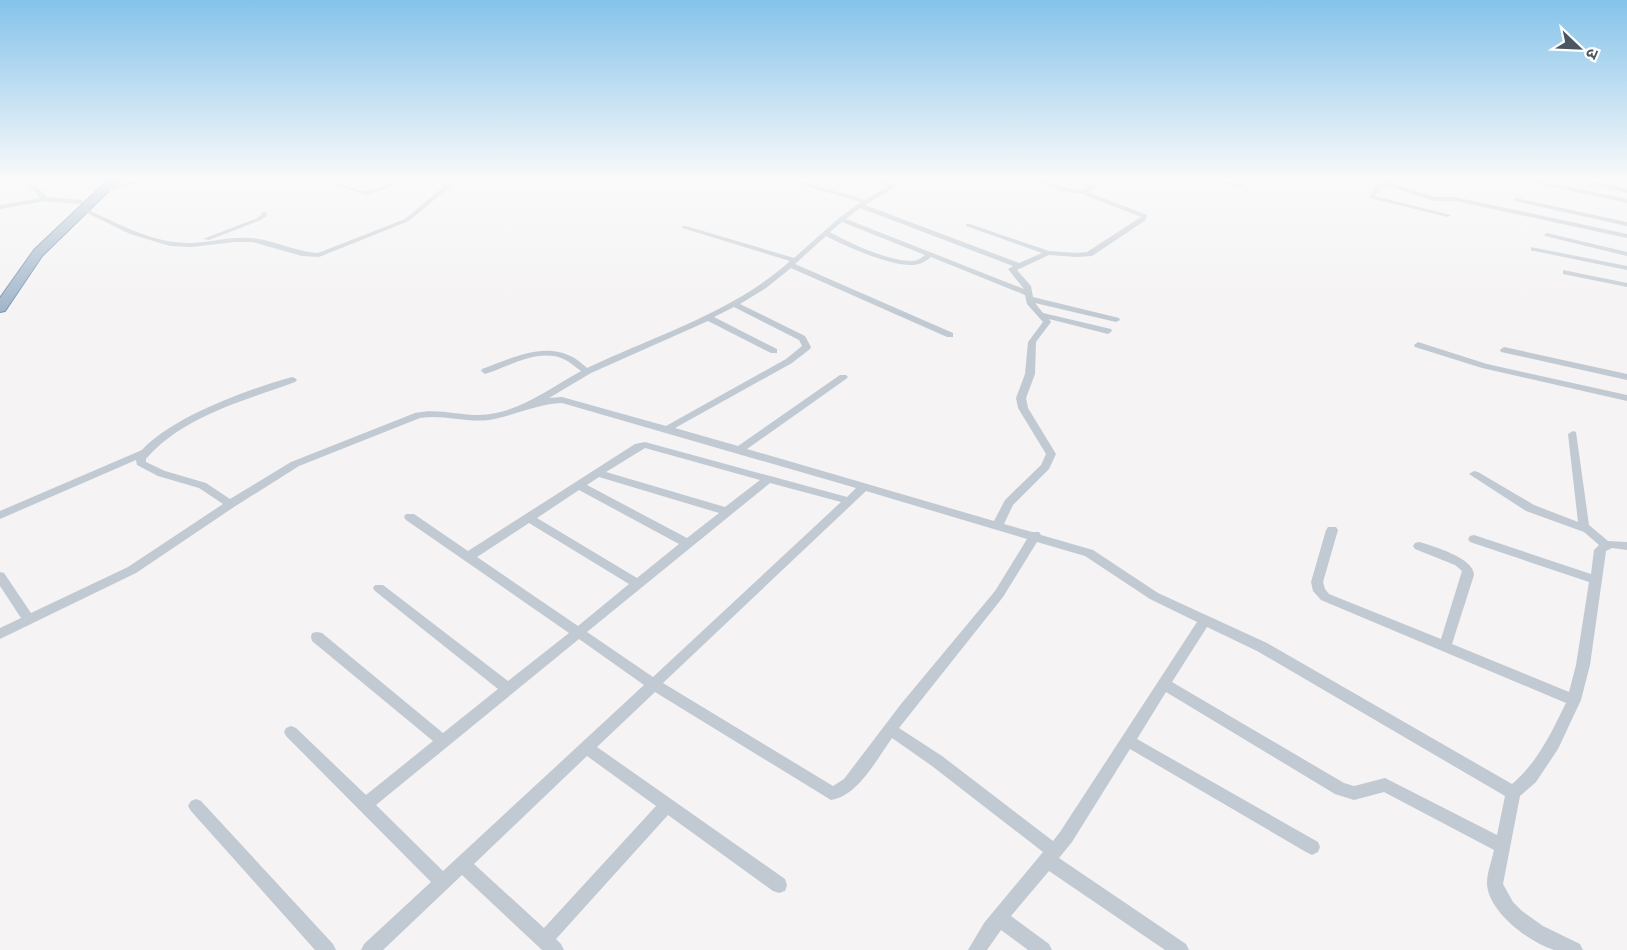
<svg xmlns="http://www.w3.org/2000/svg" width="1627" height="950" viewBox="0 0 1627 950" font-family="Rubik,'Noto Sans Devanagari',sans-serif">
<rect width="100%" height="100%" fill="#f5f3f3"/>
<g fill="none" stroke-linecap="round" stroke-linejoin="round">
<g stroke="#7690ad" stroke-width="2">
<polygon id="trunk" points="108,180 120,180 42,256 5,311 0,312 0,298 34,250"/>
</g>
<g fill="#c1cad2" fill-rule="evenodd">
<polygon points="24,180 31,180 47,197 81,200 84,202 81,204 45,201 0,209 0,205 40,198"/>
<polygon points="137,180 149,180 106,192 103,190"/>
<polygon points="211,180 223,180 224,182 221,184"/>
<path d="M320,180C336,180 357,192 367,191C382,189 394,180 410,180L366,195Z"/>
<path d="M451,180H458L409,221L319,257L302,256L252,242H235L192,247L170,246L130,234L81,210L86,209C118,223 150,242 186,243C208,243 229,236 251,238C274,240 295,252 318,253L405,219Z"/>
<path d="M785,180H797L865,200L888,186L870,180H882L893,184L899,180H907L865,205L1019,263L1042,253L966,226V224H970L1049,251L1077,253L1087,252L1141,217L1082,194L1058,190L1034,180C1050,180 1063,189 1079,190C1088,190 1095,180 1107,180L1088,192L1147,215L1146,220L1092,256L1077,257L1049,255L1017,270L1031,286L1033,297L1119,318L1120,320L1116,322L1035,303L1043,313L1111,329L1112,331L1108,334L1049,319L1051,322L1036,342L1035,374L1026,398L1028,408L1056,454L1049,469L1013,505L1004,524L1032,532H1039L1041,535L1093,550L1158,593L1267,643L1512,784C1538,762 1551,733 1566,703L1321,600L1313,591L1311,582L1326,530L1328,527H1336L1338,530L1323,582L1325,589L1329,594L1441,639L1462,571L1455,565L1415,549L1413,546L1415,543L1419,542C1433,546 1474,558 1474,575L1452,644L1569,692L1576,665L1589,582L1470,542L1468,539L1470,536L1474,535L1591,574L1594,550L1599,545L1584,532L1526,511L1469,474L1474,471L1478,472L1534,505L1578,522L1568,434L1573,431L1576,432L1589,525L1608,541L1627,542V550L1612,548L1606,551L1590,665L1581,700L1558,749L1536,782L1520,796L1503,884L1513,902L1522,911L1543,926L1580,944L1583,950C1574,950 1563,950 1554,950C1530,943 1487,911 1487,883C1487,872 1492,860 1494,850L1384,792L1354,800L1335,794L1166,692L1137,739L1318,842L1320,847L1318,852L1312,855L1306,852L1130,749L1072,842L1059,858L1186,944L1189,950H1165L1049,871L1011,916L1049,944L1052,950H1028L1001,930L987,950H968L984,923L1043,852L932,766L892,738C877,759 858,796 831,800L655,692L597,747L785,879L787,885L785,891L779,893L773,891L668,815L556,939L561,944L564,950H542L462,875L383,950H361L364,944L431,882L286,736L284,732L286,728L291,726L296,728L366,795L433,741L312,641L311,637L312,633L317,632L322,633L443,733L498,689L375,591L373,588L375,585H383L508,681L569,633L406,520L404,517L406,514H414L468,551L635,444L645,442L847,497L856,488L562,403C536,404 514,416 489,420C466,423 443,414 420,418L299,466L234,507L136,573L0,639V628L21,618L0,586V572L4,573L31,613L128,567L223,504L199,488L158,476L137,465L136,460L0,519V511L142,450C172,417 249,389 292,377L295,378L297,380L295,382C244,401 183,416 146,459V462L165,471L206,483L230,499L291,462L415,413C437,408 457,415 479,415C518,414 548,389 581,371C574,366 568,360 561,358C536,349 508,367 485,374L481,371L482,369C508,360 540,343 568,355C575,357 581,363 587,368C656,335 732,313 790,261L682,228V226H686L794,258L839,218L861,202ZM860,208L1013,266L1008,269L1024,289L846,219ZM842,222L925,255C921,258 917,261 912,261C888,261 851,244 830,232ZM826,236C847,247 890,266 913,265C920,265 926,261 931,257L1025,295L1027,304L1043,322L1028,342L1025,374L1016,398L1018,408L1046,454L1041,465L1005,500L994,521L747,449L846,379L848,377L846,375H840L738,446L675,428L792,363L810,349L811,347L805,336L740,304L766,288L791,268L947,337H953V333L795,264ZM734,307L799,340L802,346L786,359L666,426L562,397L549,398L591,373L708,321L771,353H777V349L714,317ZM645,448L760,480L725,507L606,472ZM599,477L719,513L687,538L587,485ZM770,483L841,502L653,677L587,632ZM579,490L679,544L637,578L537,518ZM866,491L1027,539L995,591L901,704L844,779L833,786L663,683ZM529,523L629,584L578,626L477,557ZM1037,542L1085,556L1150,599L1197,622L1060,832L1053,841L942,756L899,728L1003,597ZM1207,627L1257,651L1505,796L1497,835L1385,778L1354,786L1344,783L1172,682ZM579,639L644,685L443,871L376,805ZM587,756L656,806L544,928L474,864Z"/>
<path d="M1208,180C1215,180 1235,184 1239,184C1245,183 1248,180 1254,180L1239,188Z"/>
<polygon points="1383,180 1390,180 1388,182 1435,197 1455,197 1627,234 1627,238 1455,201 1434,201 1385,185 1375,196 1451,215 1448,217 1369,198 1369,196"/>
<polygon points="1522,180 1536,180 1627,199 1627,203"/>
<polygon points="1573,180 1587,180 1627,189 1627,193"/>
<polygon points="1516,198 1627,222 1627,226 1514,201 1514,199"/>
<polygon points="262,212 266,212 267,216 261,220 209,240 203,239 257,218 261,215"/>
<polygon points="1547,233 1627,252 1627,256 1545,236 1544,235"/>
<polygon points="1531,247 1627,266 1627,270 1534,251 1531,251"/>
<polygon points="1563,270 1627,283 1627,287 1563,274"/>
<polygon points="1418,342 1487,364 1627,395 1627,401 1482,368 1415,347 1414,345"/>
<polygon points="1504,347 1627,374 1627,380 1501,352 1500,350"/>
<polygon points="196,799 201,801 333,944 336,950 315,950 191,811 188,806 191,801"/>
</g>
<use href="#trunk" fill="#9fb4c9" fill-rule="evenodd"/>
</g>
<linearGradient id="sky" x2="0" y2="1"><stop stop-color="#85c3ea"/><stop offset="0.57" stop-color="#fafafa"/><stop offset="1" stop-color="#fafafa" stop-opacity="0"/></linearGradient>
<rect width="1627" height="314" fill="url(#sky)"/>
<g transform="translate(1579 48) rotate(113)" stroke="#ffffff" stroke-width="4.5" paint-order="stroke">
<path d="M0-4.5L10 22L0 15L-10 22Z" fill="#4a5661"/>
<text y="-9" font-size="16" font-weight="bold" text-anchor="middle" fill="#4a5661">उ</text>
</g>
</svg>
